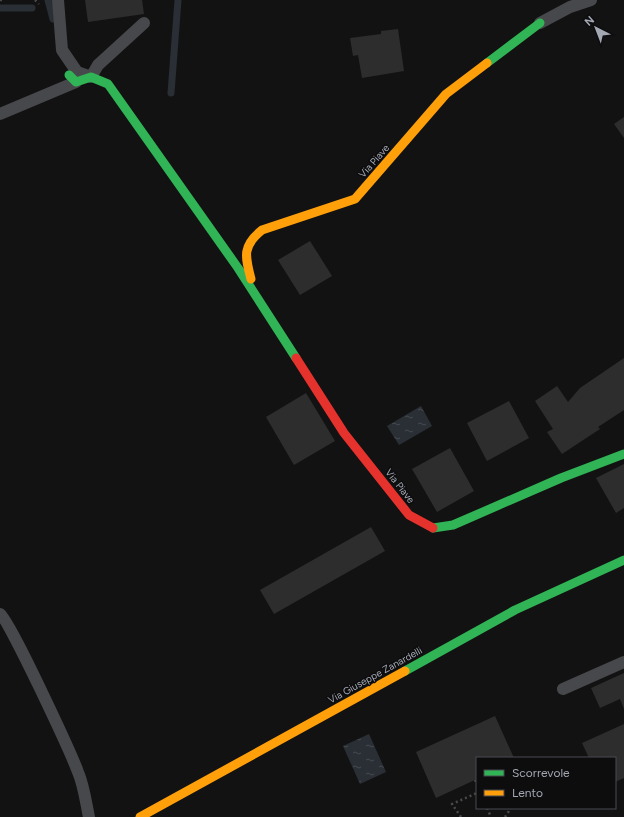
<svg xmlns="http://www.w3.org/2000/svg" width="624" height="817" viewBox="0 0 624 817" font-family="Figtree,sans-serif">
<defs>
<pattern id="water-ripples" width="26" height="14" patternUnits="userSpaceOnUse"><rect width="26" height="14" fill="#292f35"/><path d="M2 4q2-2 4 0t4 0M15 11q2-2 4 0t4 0" fill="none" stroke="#454a50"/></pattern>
</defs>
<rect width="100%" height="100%" fill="#121213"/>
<g fill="url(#water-ripples)">
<polygon points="421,406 432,426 399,445 387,426"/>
<polygon points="369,734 386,772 360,784 343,746"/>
</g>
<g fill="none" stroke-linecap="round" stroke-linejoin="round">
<g stroke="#292f35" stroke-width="7">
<polyline points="48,0 53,19"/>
<polyline points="0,8 32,8"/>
<polyline points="171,93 178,0"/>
</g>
</g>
<g fill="#2d2d2e">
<polygon points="85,0 142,0 144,14 88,22"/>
<polygon points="398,29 404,71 362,78 358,55 353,56 350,38 381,34 381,31"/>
<polygon points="624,117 624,138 614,124"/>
<polygon points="310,241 332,276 300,295 278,260"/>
<polygon points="624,358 624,410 598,427 600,429 562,454 547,432 553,429 535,401 557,386 568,402 580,388"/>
<polygon points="306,393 335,441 294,465 266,417"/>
<polygon points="509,401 529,438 487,461 467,423"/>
<polygon points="450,448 474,491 437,512 412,469"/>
<polygon points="624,464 624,508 616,513 596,478"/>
<polygon points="371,527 385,551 274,614 260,590"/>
<polygon points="624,673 624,709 620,699 600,708 591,688"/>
<polygon points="495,716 514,758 477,758 477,779 436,798 416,752"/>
<polygon points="624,724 624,778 615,782 615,758 589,758 582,743"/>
</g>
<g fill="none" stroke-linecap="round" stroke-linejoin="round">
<g stroke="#48494d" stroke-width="2.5" stroke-dasharray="2 3" stroke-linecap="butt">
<polyline points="0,0 2,0"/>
<polyline points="35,0 39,4"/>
<polyline points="475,780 477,784"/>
<polyline points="487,808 491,817"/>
<polyline points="461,817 452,804 477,793"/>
<polyline points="505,817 511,808"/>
</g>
<g stroke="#47484b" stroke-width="12">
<polyline points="58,0 62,50 77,72 91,77 98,65 144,23"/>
<polyline points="540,23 570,7 591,0"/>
<polyline points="0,114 76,82"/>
<path d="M0,614C9,619 71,753 78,772C84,786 86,803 89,817"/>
<polyline points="563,689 624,662"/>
</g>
<g stroke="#30b455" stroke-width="9">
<polyline points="487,63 540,23"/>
<polyline points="69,75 76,82 91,77 108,84 238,268 296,358"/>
<polyline points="433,528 453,525 561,478 624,454"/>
<polyline points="405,671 515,610 624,560"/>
</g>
<g stroke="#ff9f0a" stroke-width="9">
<path d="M251,279C245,256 242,246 262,230L355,199L446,94L487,63"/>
<polyline points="140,817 405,671"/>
</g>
<polyline stroke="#e5322d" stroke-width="9" points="296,358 344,433 409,515 433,528"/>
</g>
<g text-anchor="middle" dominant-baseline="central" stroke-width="3" stroke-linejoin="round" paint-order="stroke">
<g font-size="10" fill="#a4a8b3" stroke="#0d0d0e">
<text transform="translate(374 161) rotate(-49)">Via Piave</text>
<text transform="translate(400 486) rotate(52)">Via Piave</text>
<text transform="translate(375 675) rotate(-29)">Via Giuseppe Zanardelli</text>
</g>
</g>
<rect x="476" y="757" width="140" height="52" fill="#0d0d0e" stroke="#494b50"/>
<rect x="484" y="770" width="20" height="6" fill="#30b455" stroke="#494b50"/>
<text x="512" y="777" font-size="12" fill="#a4a8b3">Scorrevole</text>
<rect x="484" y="790" width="20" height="6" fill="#ff9f0a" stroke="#494b50"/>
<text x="512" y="797" font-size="12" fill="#a4a8b3">Lento</text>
<g transform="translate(596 28) rotate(318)" stroke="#0d0d0e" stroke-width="3" paint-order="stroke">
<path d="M0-3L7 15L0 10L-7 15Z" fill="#a4a8b3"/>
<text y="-6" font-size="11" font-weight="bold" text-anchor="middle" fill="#a4a8b3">N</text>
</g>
</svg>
